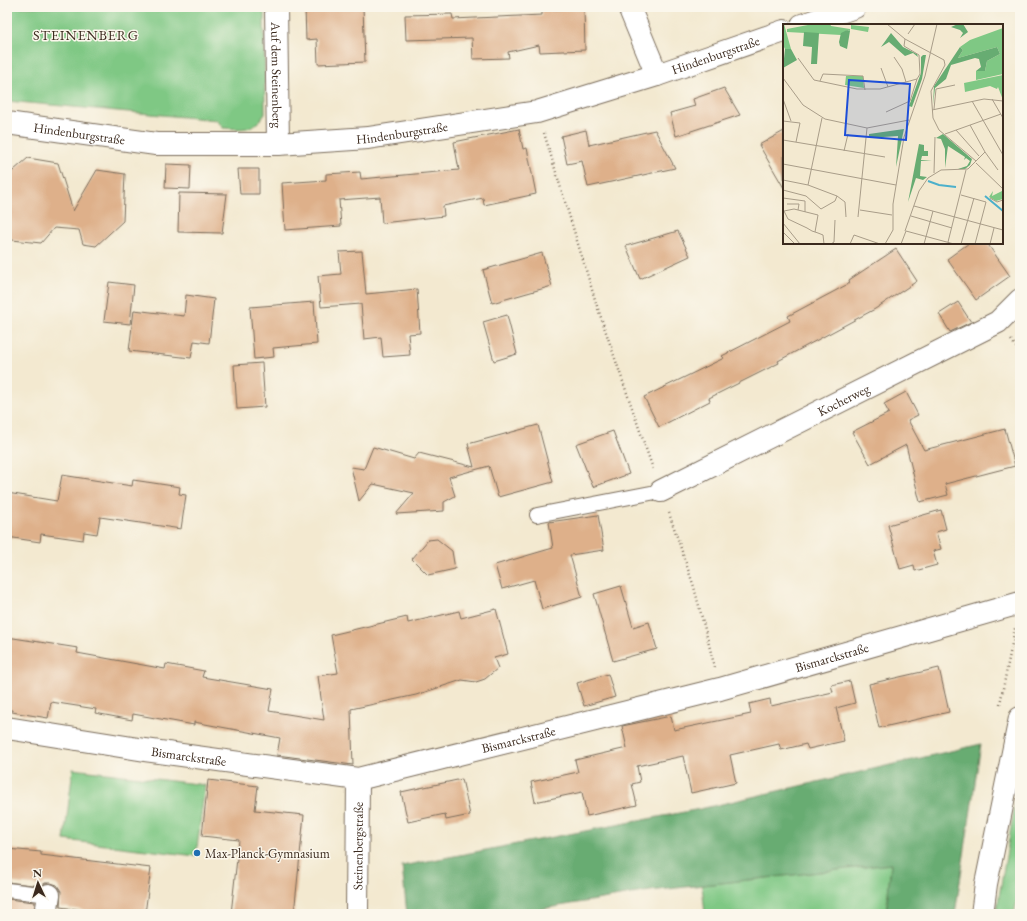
<svg xmlns="http://www.w3.org/2000/svg" width="1027" height="921" viewBox="0 0 1027 921" font-family="'EB Garamond',serif">
<rect width="100%" height="100%" fill="#fbf7ec"/>
<filter id="ink" filterUnits="userSpaceOnUse"><feTurbulence type="fractalNoise" baseFrequency=".025" numOctaves="2"/><feDisplacementMap in="SourceGraphic" scale="8" xChannelSelector="R" yChannelSelector="G"/><feConvolveMatrix kernelMatrix="1 2 1 2 8 2 1 2 1" color-interpolation-filters="sRGB"/></filter>
<filter id="wash" filterUnits="userSpaceOnUse"><feTurbulence type="fractalNoise" baseFrequency=".012" numOctaves="4" result="noise"/><feDisplacementMap in="SourceGraphic" scale="16" xChannelSelector="R" yChannelSelector="G"/><feGaussianBlur stdDeviation="0.9" result="paint"/><feColorMatrix in="noise" values="0 0 0 0 0 0 0 0 0 0 0 0 0 0 0 0 0 1.4 0 .05"/><feComposite in="paint" operator="in"/></filter>
<g filter="url(#wash)">
<rect width="100%" height="100%" fill="#f3e9d0"/>
<g fill="#7fc884" stroke="#5d7951">
<path d="M7,7H264L265,114C252,132 243,129 223,128L217,120L7,101Z"/>
<polygon points="73,769 205,785 196,856 64,840"/>
<polygon points="1020,775 1020,888 1014,914 996,914"/>
<polygon points="891,864 886,914 705,914 702,885"/>
</g>
<polygon fill="#67ac72" stroke="#516b48" points="981,744 955,914 886,914 891,864 650,891 511,914 407,914 402,866 700,809"/>
<g id="blocks">
<g fill="#deb08a">
<polygon points="305,7 363,7 365,62 318,64 317,39 306,40"/>
<polygon points="584,9 585,50 540,52 539,45 508,52 509,58 473,59 472,38 406,40 405,15 452,14 453,19 542,15 542,10"/>
<polygon points="724,88 740,115 676,136 670,113 695,106 693,99"/>
<polygon points="519,129 523,149 527,148 536,194 484,205 483,198 443,206 444,216 382,223 380,197 339,200 341,226 285,230 282,183 326,180 326,174 360,172 361,179 459,170 454,142"/>
<polygon points="586,130 589,145 655,130 675,168 588,187 582,161 567,164 561,136"/>
<polygon points="784,131 784,188 759,145"/>
<polygon points="28,158 58,163 73,211 97,170 125,174 123,221 96,246 83,244 79,230 54,228 41,243 12,240 7,228 7,176"/>
<polygon points="166,164 191,165 190,189 165,188"/>
<polygon points="238,169 259,169 259,194 240,194"/>
<polygon points="179,193 227,194 222,233 178,232"/>
<polygon points="678,231 690,256 640,279 626,246"/>
<polygon points="969,243 987,243 1010,276 976,300 947,259"/>
<polygon points="896,249 917,281 875,309 778,361 779,363 709,398 710,401 659,427 644,397 724,358 722,356 790,321 788,316 850,283 849,280"/>
<polygon points="362,251 366,294 417,289 420,333 408,334 410,355 383,357 381,337 364,339 361,304 321,307 318,276 341,274 339,252"/>
<polygon points="542,253 552,286 492,303 483,270"/>
<polygon points="109,282 134,285 130,324 104,321"/>
<polygon points="186,295 214,299 209,343 194,341 191,358 129,351 134,310 184,316"/>
<polygon points="314,302 317,344 273,348 274,357 254,359 250,307"/>
<polygon points="958,302 971,322 950,332 939,314"/>
<polygon points="507,315 517,354 494,361 483,322"/>
<polygon points="262,363 265,407 237,409 234,365"/>
<polygon points="906,392 918,415 908,420 924,450 1005,429 1015,466 945,484 948,495 920,502 906,445 870,464 852,432 889,413 884,404"/>
<polygon points="538,425 553,482 498,497 489,466 449,477 455,496 444,502 444,511 396,514 414,493 373,484 359,501 351,467 364,469 373,447 414,459 419,453 474,467 468,444"/>
<polygon points="613,431 629,474 593,487 576,444"/>
<polygon points="62,475 132,486 133,480 180,487 179,494 186,495 181,529 100,517 97,534 84,532 83,540 41,534 40,542 7,537 7,493 57,501"/>
<polygon points="941,510 946,529 936,532 941,549 933,551 937,565 915,571 914,565 900,569 888,525"/>
<polygon points="598,515 604,550 570,555 582,597 542,609 534,580 502,589 495,565 553,548 549,522"/>
<polygon points="437,539 452,551 455,569 428,575 412,559 428,540"/>
<polygon points="621,586 633,627 649,622 657,649 613,661 594,594"/>
<polygon points="496,609 508,654 494,658 498,668 485,679 476,682 462,680 416,695 351,709 353,765 277,755 280,738 194,722 194,725 133,714 132,720 95,713 96,709 51,702 48,718 12,712 12,710 7,710 7,637 78,648 77,653 165,669 166,664 204,671 202,677 273,689 269,711 324,720 318,676 338,673 331,635 407,617 408,623 459,611 461,618"/>
<polygon points="939,668 949,712 879,728 869,684"/>
<polygon points="608,674 615,697 584,706 577,683"/>
<polygon points="850,681 855,703 836,708 844,741 808,749 806,744 781,750 779,744 730,755 736,783 691,793 683,756 637,766 640,782 632,784 637,805 587,816 582,792 535,802 531,782 578,772 575,760 627,748 622,726 671,716 674,730 751,714 749,704 770,699 771,706 833,692 831,685"/>
<polygon points="462,779 470,815 446,820 445,814 408,822 401,792"/>
<polygon points="208,780 258,786 255,810 304,815 294,914 231,914 239,840 202,836"/>
<polygon points="7,849 41,852 41,855 151,868 145,914 115,914 60,907 61,891 57,885 51,883 45,883 41,886 7,882"/>
<polygon points="7,899 35,902 34,914 7,914"/>
</g>
</g>
</g>
<g filter="url(#ink)">
<use href="#blocks" fill-opacity="0" stroke="#7b6d5c" stroke-width="1"/>
<g fill="none" stroke-linecap="round" stroke-linejoin="round">
<g stroke="#7b6d5c" stroke-width="16">
<g id="lane">
<polyline points="537,515 661,491"/>
<polyline points="7,890 49,895"/>
</g>
</g>
<g stroke="#7b6d5c" stroke-width="24">
<g id="street">
<path id="s1" d="M276,7L278,144"/>
<polyline points="629,7 657,75"/>
<polyline points="802,25 855,7"/>
<path id="s2" d="M7,123L156,144H278L368,138L537,112L657,75L784,31"/>
<path id="s3" d="M661,491L998,322L1020,300"/>
<path id="s4" d="M7,728L145,750L358,779L720,689L1020,603"/>
<polyline points="46,914 49,895"/>
<path id="s5" d="M357,914L358,779"/>
</g>
</g>
<g stroke="#7b6d5c" stroke-width="24">
<polyline id="secondary" points="982,914 986,884 1020,718"/>
</g>
<g stroke="#7b6d5c" stroke-width="2.5" stroke-dasharray="1 3" stroke-linecap="butt">
<polyline points="544,133 597,306 653,469"/>
<polyline points="1011,340 1020,352"/>
<polyline points="669,513 694,587 715,668"/>
<polyline points="1000,704 1015,628"/>
</g>
<use href="#lane" stroke="#fff" stroke-width="14"/>
<use href="#street" stroke="#fff" stroke-width="22"/>
<use href="#secondary" stroke="#fff" stroke-width="22"/>
</g>
</g>
<circle fill="#1f6fb2" stroke="#fbf7ec" stroke-width="1.5" cx="197" cy="853" r="4"/>
<g text-anchor="middle" dominant-baseline="central" stroke-width="3" stroke-linejoin="round" paint-order="stroke">
<g font-size="13" fill="#3b2a1e" stroke="#fbf7ec">
<text stroke="none"><textPath href="#s2" startOffset="721">Hindenburgstraße</textPath></text>
<text stroke="none"><textPath href="#s1" startOffset="68">Auf dem Steinenberg</textPath></text>
<text stroke="none"><textPath href="#s2" startOffset="397">Hindenburgstraße</textPath></text>
<text stroke="none"><textPath href="#s2" startOffset="73">Hindenburgstraße</textPath></text>
<text stroke="none"><textPath href="#s3" startOffset="204">Kocherweg</textPath></text>
<text stroke="none"><textPath href="#s4" startOffset="844">Bismarckstraße</textPath></text>
<text stroke="none"><textPath href="#s4" startOffset="520">Bismarckstraße</textPath></text>
<text stroke="none"><textPath href="#s4" startOffset="184">Bismarckstraße</textPath></text>
<text stroke="none"><textPath href="#s5" startOffset="68">Steinenbergstraße</textPath></text>
</g>
<g font-size="13" fill="#3b2a1e" stroke="#fbf7ec" text-anchor="start">
<text x="205" y="853">Max-Planck-Gymnasium</text>
</g>
<g font-size="14" letter-spacing="1" fill="#3b2a1e" stroke="#fbf7ec">
<text x="86" y="35">STEINENBERG</text>
</g>
</g>
<g transform="translate(783 24)">
<rect width="220" height="220" fill="#f3e9d0"/>
<path d="M0,0H1L8,25H2L0,21ZM30,0H47L48,2L67,5V7L64,6L58,11L4,8V5ZM68,1L86,3L85,8L68,5ZM220,4V50L193,56V47H202L204,37L217,30L214,23L175,34L180,26L177,23L187,16ZM220,51V76L215,63L214,65L207,62L182,68L181,59ZM63,52H80L81,64L62,61ZM210,167L209,172L219,167L220,175L213,177L206,173Z" fill="#7fc884"/>
<path d="M175,0H180L185,8L177,14L180,9L177,6L168,3ZM64,6L67,7L64,25L57,22L56,18L58,9ZM21,8L36,9L34,40H28L29,23L20,22ZM108,9L120,23L134,30L135,33L130,29L122,32L106,18L98,23ZM177,23L180,26L175,34L214,23L217,30L204,37L202,47H193L198,43L196,35L192,34L168,41L163,55L152,64L150,81L151,62ZM2,25H8L14,36L0,44ZM140,31H143L139,55L129,83L126,82L138,49V33ZM121,105L113,143L115,112L86,114V110ZM160,110L189,135L187,141L182,145H175L184,142L187,137L183,134L181,136L182,133L165,122L162,144V125L158,115L153,114ZM136,120L141,121V127H145V132H139L138,136L149,137H138L137,152L144,153L140,156L133,154L125,178Z" fill="#67ac72"/>
<path fill="none" stroke="#4cb0cb" stroke-width="2" d="M145,157L156,161L173,163M202,172L220,187"/>
<path fill="none" stroke="#a99d89" stroke-width="1" d="M104,0L122,15L161,36L162,41L148,67L150,94L156,106L193,137M125,10L132,0M111,33L119,45L123,58M15,34L31,56L74,65H97L134,55L137,50L136,31L121,22L122,15M98,44L105,63M0,54L20,81L42,95L84,104L126,96M37,57L40,50L80,52L82,66M0,75L8,97M209,75L220,94M189,77L220,131M151,85L153,65L172,61M149,86L201,75L220,77M103,88L127,77L134,55M0,97L17,99L13,118M187,101L202,128L215,146M173,106L196,132M162,110L218,90M0,116L102,133M61,127L65,110M193,139L220,165M0,140L113,161M151,149L152,113M0,156L25,161L54,172L62,178L63,193M25,161L39,94M0,166L23,172L38,185L52,177L54,172M178,171L203,178L192,220M0,174L22,177V188M207,174L214,178L220,176M4,180H16L15,186M131,182L220,206M77,186L109,191M128,192L169,204M75,193L84,104M0,199L17,220M122,207L136,167L145,154L158,146L185,145L202,128M0,208L12,220M32,208L35,191L11,185L1,187L5,195L24,204L29,207L35,209L40,211L41,220M165,218L183,146M48,220L51,218L52,196M67,220L71,211L97,220M102,220L110,206V180L121,113L142,52L154,0M118,220L123,207L171,220M141,220L150,187M178,220L191,174M207,220L211,204"/>
<path fill="#1d4ed8" fill-opacity="0.15" stroke="#1d4ed8" stroke-width="2" d="M66,56L127,60L123,116L62,111Z"/>
<rect width="220" height="220" fill="none" stroke="#3b2a1e" stroke-width="2"/>
</g>
<rect width="1027" height="921" fill="none" stroke="#fbf7ec" stroke-width="24"/>
<g transform="translate(38 883) rotate(356)" stroke="#fbf7ec" stroke-width="3" paint-order="stroke">
<path d="M0-3L7 15L0 10L-7 15Z" fill="#3b2a1e"/>
<text y="-6" font-size="11" font-weight="bold" text-anchor="middle" fill="#3b2a1e">N</text>
</g>
</svg>
